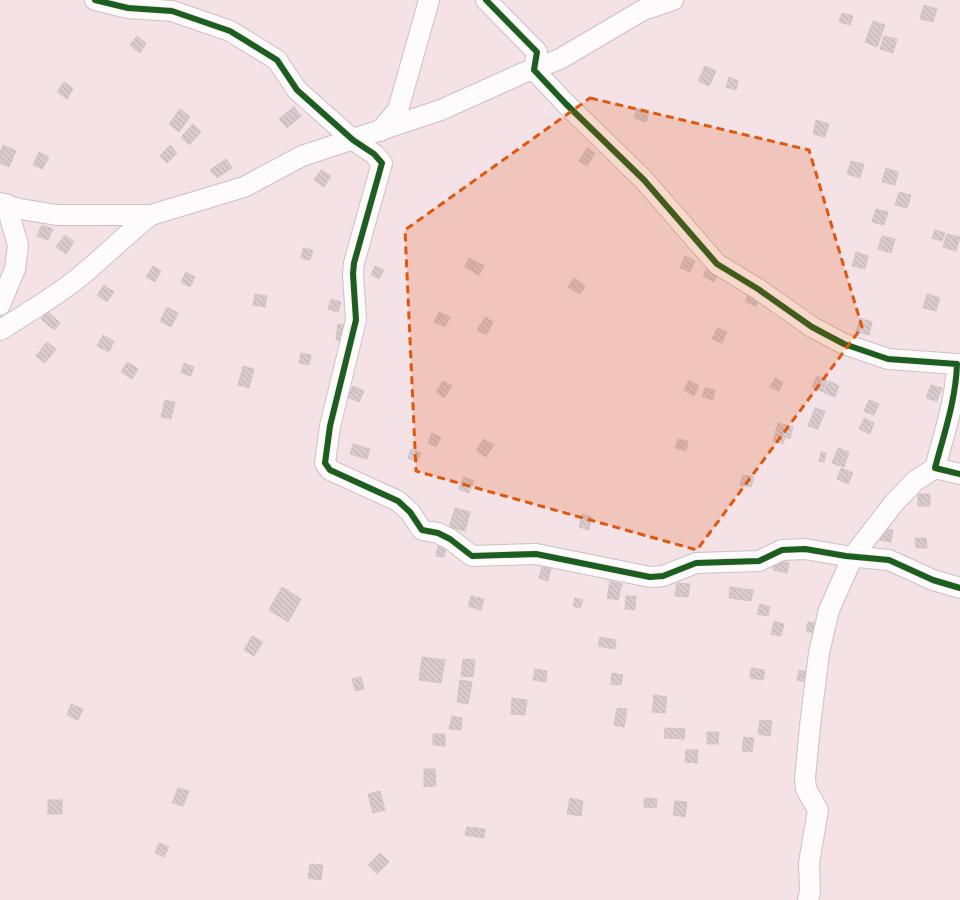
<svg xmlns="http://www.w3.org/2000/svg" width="960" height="900" viewBox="0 0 960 900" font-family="Poppins,sans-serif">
<defs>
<pattern id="building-back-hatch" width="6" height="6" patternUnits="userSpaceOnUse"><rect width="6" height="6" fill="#d8cacd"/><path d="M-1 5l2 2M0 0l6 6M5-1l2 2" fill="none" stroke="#bbaeb1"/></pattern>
</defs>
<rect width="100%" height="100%" fill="#f4e2e6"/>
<g fill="url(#building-back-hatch)" stroke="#d2c4c7">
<polygon points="924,5 937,9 933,22 920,19"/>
<polygon points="842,13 853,16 850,25 839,22"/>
<polygon points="873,21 885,25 877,47 865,42"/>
<polygon points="137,36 146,43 140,53 130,45"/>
<polygon points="884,36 897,39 893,53 880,49"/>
<polygon points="705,66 716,71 709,86 698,81"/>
<polygon points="729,77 738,81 736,90 726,87"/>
<polygon points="64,82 73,89 67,99 57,92"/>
<polygon points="294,107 301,116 287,128 279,119"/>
<polygon points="637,108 649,111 646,122 634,118"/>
<polygon points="180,109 190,117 179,132 169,124"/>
<polygon points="816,120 829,124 825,137 813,134"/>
<polygon points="193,124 201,132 189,145 181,137"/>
<polygon points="3,145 16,151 9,167 0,163 0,153"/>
<polygon points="170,145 177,153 167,163 160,156"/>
<polygon points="587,148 595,153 587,166 579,161"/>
<polygon points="39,152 49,157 42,169 33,165"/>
<polygon points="226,159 232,168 217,178 210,170"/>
<polygon points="851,161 864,164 860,178 847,174"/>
<polygon points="886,168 898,172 895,185 882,182"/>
<polygon points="321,170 331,176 324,187 314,180"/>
<polygon points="899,192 911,195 907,208 895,205"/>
<polygon points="876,209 888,212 884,225 872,222"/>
<polygon points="42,225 53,229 48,240 37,236"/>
<polygon points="935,230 945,233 942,241 932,238"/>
<polygon points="947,234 960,237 956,251 943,247"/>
<polygon points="65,235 74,242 66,254 56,247"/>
<polygon points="882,236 895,239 891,253 878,249"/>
<polygon points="303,248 313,250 310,260 301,258"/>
<polygon points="856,252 868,256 865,269 852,266"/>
<polygon points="685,256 695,261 690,272 680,268"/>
<polygon points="469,258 484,266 479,275 465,267"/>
<polygon points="153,266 161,271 155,282 146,277"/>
<polygon points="375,266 384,270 379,279 371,275"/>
<polygon points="708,266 719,272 714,282 703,276"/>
<polygon points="186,272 195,277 190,287 181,282"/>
<polygon points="574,278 585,286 580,294 568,287"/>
<polygon points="104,285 114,292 107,302 97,295"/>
<polygon points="750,291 760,295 756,306 745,302"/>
<polygon points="255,294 267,296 265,307 253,305"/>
<polygon points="927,294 940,298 936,311 923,308"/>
<polygon points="331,299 341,302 338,312 328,309"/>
<polygon points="167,307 178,313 171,327 160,321"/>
<polygon points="48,312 60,323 54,330 41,319"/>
<polygon points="439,312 450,317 445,327 434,322"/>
<polygon points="485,317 493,322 486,335 477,330"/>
<polygon points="860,318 872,322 869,335 856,332"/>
<polygon points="338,324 349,326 347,342 336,340"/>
<polygon points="717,328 727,332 722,343 712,339"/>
<polygon points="103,335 114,341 109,352 97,346"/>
<polygon points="47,342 56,349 45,363 36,356"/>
<polygon points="301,353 311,355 309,365 299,363"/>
<polygon points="127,362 138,369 132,379 121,372"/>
<polygon points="184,363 194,367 191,376 181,373"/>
<polygon points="243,366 254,369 249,388 238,385"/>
<polygon points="817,376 827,380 823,392 812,387"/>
<polygon points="775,378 783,382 779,391 770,387"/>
<polygon points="689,380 699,386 694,396 684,390"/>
<polygon points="443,381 452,386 444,398 436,392"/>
<polygon points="829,381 839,386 835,397 824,393"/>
<polygon points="931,385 942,388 937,401 926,398"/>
<polygon points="353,386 364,391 359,402 347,397"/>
<polygon points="705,388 715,390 713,400 702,397"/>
<polygon points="165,400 175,402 171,419 161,417"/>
<polygon points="869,400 879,404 874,415 864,411"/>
<polygon points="815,408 825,411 818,429 808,426"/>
<polygon points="864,418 874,423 870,434 859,429"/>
<polygon points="778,423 793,427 790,439 785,437 783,444 773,441"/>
<polygon points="432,433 441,438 436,447 428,443"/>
<polygon points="483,439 494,445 486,457 476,451"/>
<polygon points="678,439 688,441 686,451 675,448"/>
<polygon points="353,444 370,449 367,459 350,454"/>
<polygon points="838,448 849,452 844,467 832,463"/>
<polygon points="411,449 421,453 417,462 408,458"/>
<polygon points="821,452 826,453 824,462 819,461"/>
<polygon points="841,468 853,473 848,484 837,479"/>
<polygon points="743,475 754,477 751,487 740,485"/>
<polygon points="464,477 474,481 469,493 458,489"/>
<rect x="918" y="494" width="12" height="12"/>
<polygon points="455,508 470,512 465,531 449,527"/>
<polygon points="582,514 592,517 589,530 579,527"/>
<polygon points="882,529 893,530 891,542 880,540"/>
<polygon points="915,538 926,538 927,548 916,548"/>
<polygon points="438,546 446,547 444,557 436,556"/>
<polygon points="775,560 789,563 787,573 773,570"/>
<polygon points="542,567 551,568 548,581 539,578"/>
<polygon points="610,581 622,584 618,600 607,598"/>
<polygon points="677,583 690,584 688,597 675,596"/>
<polygon points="282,587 301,599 288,622 269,610"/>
<polygon points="730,587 753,590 751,601 729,598"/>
<polygon points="471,596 484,599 481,610 468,606"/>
<polygon points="626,596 636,596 635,610 625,609"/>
<polygon points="575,598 583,600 580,608 573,606"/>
<polygon points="760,604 770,607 768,616 757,614"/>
<polygon points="774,621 784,624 781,636 771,634"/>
<polygon points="808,622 820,624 818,634 806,631"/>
<polygon points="252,636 263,642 254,656 244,650"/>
<polygon points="600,637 616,640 615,649 598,646"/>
<polygon points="422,657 445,660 441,683 419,680"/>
<polygon points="463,659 475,660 473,677 461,676"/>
<polygon points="751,668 765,670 763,680 750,678"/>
<polygon points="535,669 547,671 546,682 533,680"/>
<polygon points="799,670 808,672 806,682 797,680"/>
<polygon points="612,673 623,675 621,685 611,684"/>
<polygon points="361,677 364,689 355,691 352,679"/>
<polygon points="460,680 472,682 468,704 457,702"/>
<polygon points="654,695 667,697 665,713 652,712"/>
<polygon points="512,698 527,700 525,715 511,714"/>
<polygon points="71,704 83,709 78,720 67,715"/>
<polygon points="617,708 627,709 624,727 614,725"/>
<polygon points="452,716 462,718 461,730 449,729"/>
<polygon points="760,720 772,721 770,736 758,734"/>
<polygon points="665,728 685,729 684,739 664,738"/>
<polygon points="707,732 719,732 718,744 707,744"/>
<polygon points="433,734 445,734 445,746 433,745"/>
<polygon points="744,737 754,738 752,752 742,751"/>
<polygon points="686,750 698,750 697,763 685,762"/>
<polygon points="424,769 435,769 436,786 424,787"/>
<polygon points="178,788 189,791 183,806 172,803"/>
<polygon points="380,791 385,810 373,813 368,794"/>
<polygon points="570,798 583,801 581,816 567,814"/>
<polygon points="644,798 657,799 656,808 644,807"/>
<rect x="48" y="800" width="14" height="14"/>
<polygon points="675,801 687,802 685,817 673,815"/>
<polygon points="467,827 485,829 484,838 465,835"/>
<polygon points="159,843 169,847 164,857 155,853"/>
<polygon points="380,853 389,862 377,874 368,865"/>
<polygon points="310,864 323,865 321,880 308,878"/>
</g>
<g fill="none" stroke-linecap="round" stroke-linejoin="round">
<g stroke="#cec0c3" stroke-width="22">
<g id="minor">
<polyline points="95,0 128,8 172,11 230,31 277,60 297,90 353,140 374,154 382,163 354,263 353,274 356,320 330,426 325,463 330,470 398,501 410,512 422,530 438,533 450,539 472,556 536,554 650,577 663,576 696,563 759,561 782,550 805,549 846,556 889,560 933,580 960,588"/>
<path d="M486,0L537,52L534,70L566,104L644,180L717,264L758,289L812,327L844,344L888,359L957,364C956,399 944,434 935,468L960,474"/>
<polyline points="380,131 398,110 429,0"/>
<polyline points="0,203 20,209 57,215 151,215 244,187 302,156 441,110 523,73 560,59 643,10 673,0"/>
<polyline points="0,305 15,269 18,245 6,204"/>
<path d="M0,330C26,314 53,298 77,279C103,258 125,235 151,215"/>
<polyline points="808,900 810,892 809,863 818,810 806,789 805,778 810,726 819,653 829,610 853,556 894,503 915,481 935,468"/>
</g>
</g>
<use href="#minor" stroke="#fdfbfb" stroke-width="20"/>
<g stroke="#fbeef1" stroke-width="8">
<g id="cycleway">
<polyline points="95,0 128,8 172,11 230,31 277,60 297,90 353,140 374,154 382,163 354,263 353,274 356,320 330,426 325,463 330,470 398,501 410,512 422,530 438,533 450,539 472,556 536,554 650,577 663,576 696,563 759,561 782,550 805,549 846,556 889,560 933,580 960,588"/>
<path d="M486,0L537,52L534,70L566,104L644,180L717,264L758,289L812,327L844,344L888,359L957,364C956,399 944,434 935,468L960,474"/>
</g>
</g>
<use href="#cycleway" stroke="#1b5e20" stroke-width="6"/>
</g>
<path fill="#e0570e" fill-opacity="0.2" stroke="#e0570e" stroke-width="3" stroke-dasharray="8 5" stroke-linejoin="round" d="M590,98L809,150L862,327L697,550L416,471L405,230Z"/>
</svg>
